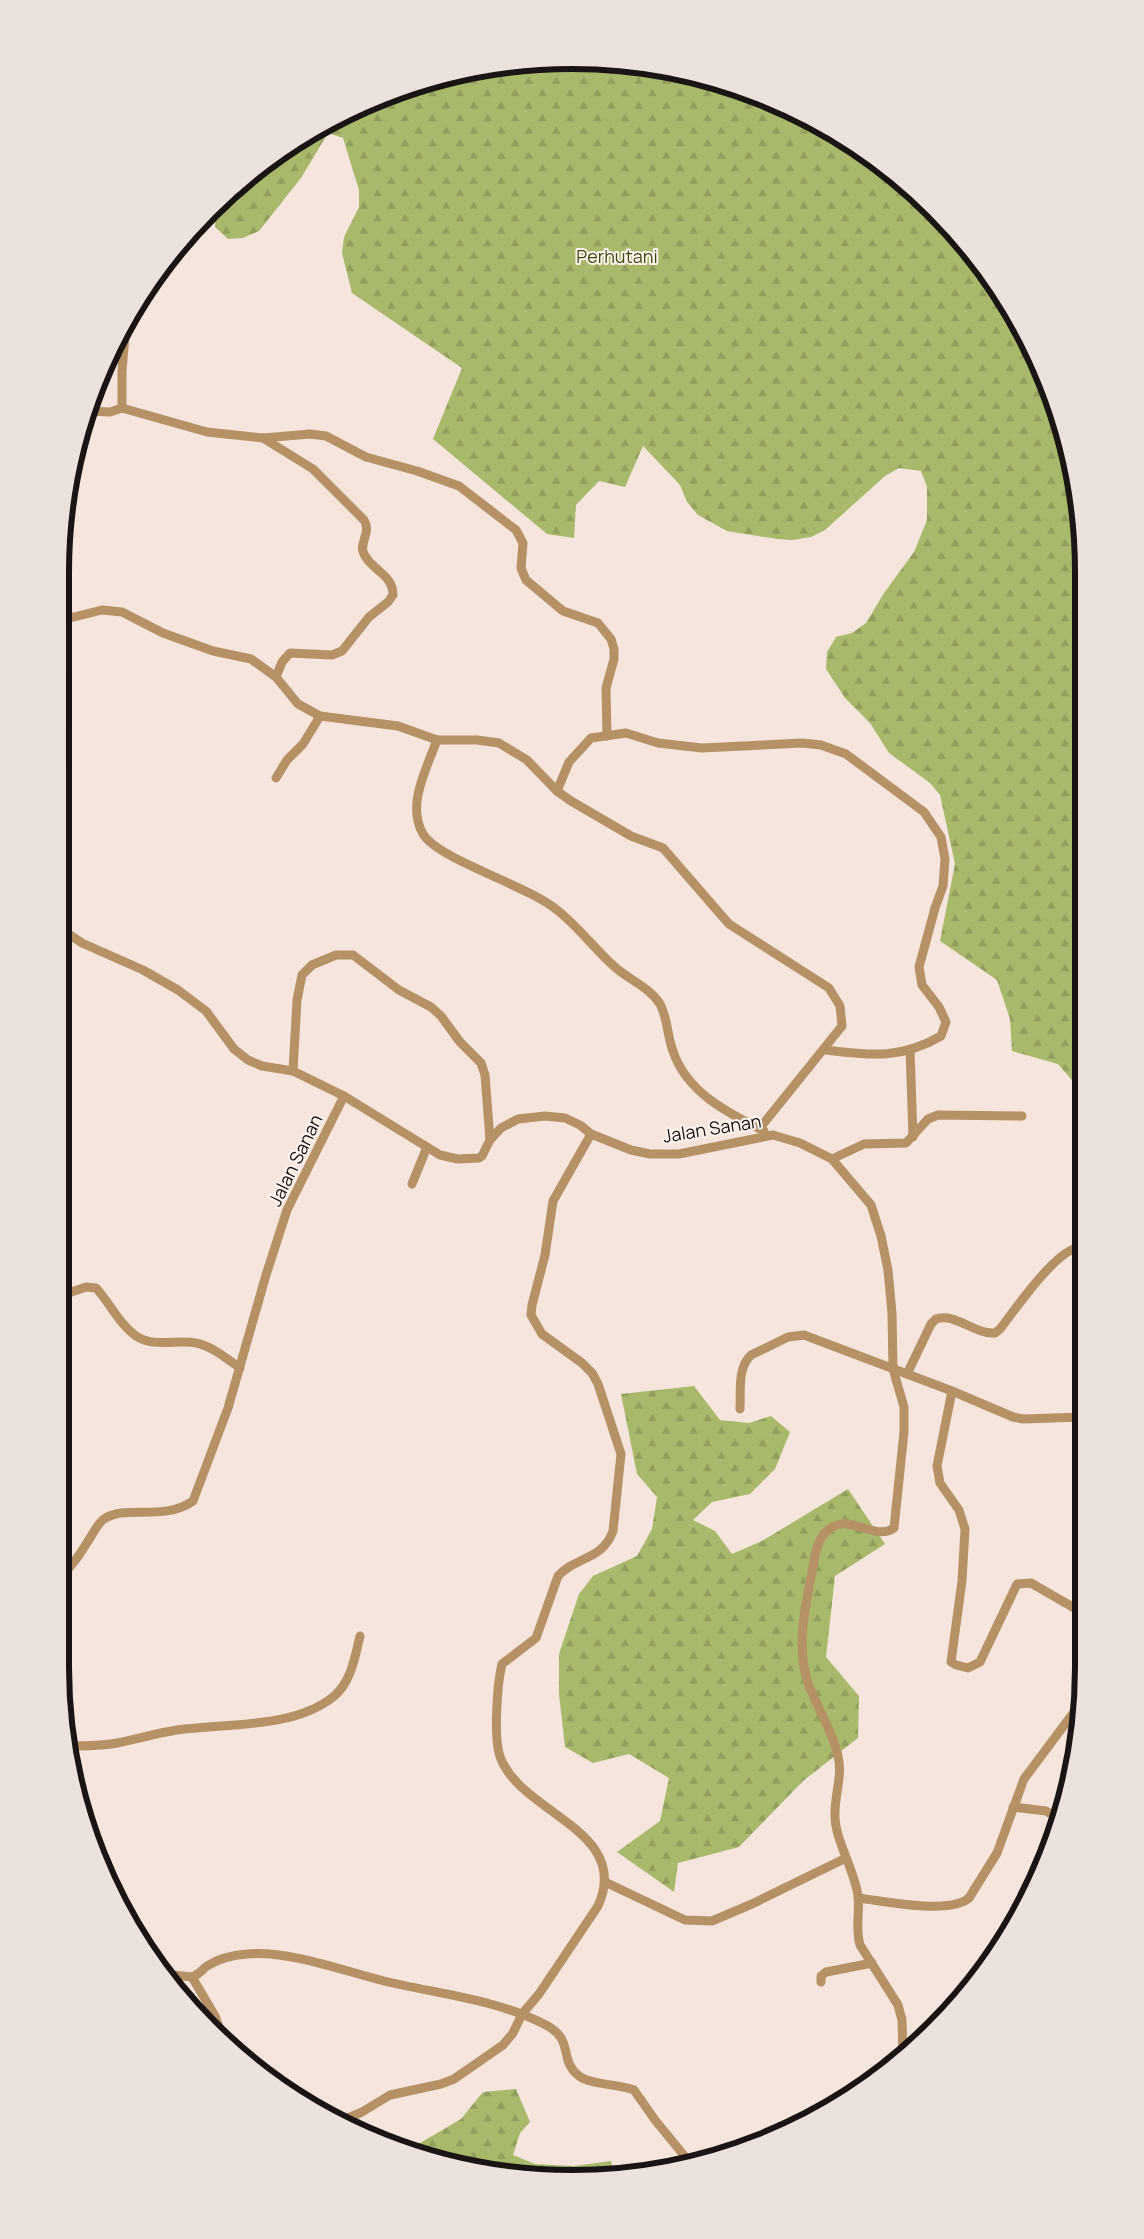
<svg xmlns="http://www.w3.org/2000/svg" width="1144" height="2239" viewBox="0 0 1144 2239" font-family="Manrope,sans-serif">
<defs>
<pattern id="forest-firs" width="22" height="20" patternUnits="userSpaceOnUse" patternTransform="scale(1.25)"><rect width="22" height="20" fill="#a9b96c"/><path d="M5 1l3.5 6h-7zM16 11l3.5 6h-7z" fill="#919e5d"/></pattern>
</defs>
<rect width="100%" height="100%" fill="#f5e5dd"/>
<g fill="url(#forest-firs)">
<polygon points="605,61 704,77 798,113 909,187 978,261 1045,376 1080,505 1081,1088 1077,1086 1058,1064 1012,1051 1010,1019 997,980 940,941 955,864 940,795 930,783 889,753 870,723 845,698 826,669 827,652 836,637 852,633 866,623 884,593 914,552 927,520 927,487 921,471 899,468 885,476 825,530 811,537 793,540 777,539 727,531 698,515 687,502 680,485 643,446 625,487 599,481 576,505 574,538 547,534 433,439 462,368 352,293 342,253 344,237 359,207 359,190 343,138 328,133 301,178 259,231 243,238 228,239 215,227 216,207 234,187 316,129 407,87 505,64"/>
<polygon points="694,1386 720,1420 749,1423 771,1416 790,1432 775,1469 750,1494 712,1502 693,1520 715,1531 732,1554 762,1541 848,1489 885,1544 835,1576 826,1657 859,1696 858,1738 803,1781 739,1847 678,1863 674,1892 617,1852 660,1821 669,1778 629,1754 593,1763 565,1747 559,1694 559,1654 579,1594 593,1576 637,1556 652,1529 657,1497 637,1474 621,1394"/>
<polygon points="516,2089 530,2122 520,2133 513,2155 535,2164 574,2166 611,2161 614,2175 539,2178 472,2169 408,2150 461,2119 483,2092"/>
</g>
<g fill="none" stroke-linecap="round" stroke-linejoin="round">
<g stroke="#b69166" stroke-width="9">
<polyline points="122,408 122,371 126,324"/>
<path d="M88,411L110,412L122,408L207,432L263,438L313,469L364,520C372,533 358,543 364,554C372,571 393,574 393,595L388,602L369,617L342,651L332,655L290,653L282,662L276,677"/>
<polyline points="263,438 310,434 326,436 366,457 417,471 459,486 516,530 523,543 521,568 526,580 563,611 598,623 611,639 614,649 614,659 606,688 607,736"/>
<polyline points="61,618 74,617 102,610 122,612 163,633 213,651 251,659 276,677 298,704 320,716 398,726 437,740 477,740 499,743 527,760 557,791 571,801 631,836 663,848 729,924 829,988 840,1006 842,1026 760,1128"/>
<path d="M437,740C427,768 406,805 423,834C439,860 527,885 557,910C579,927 595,950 616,968C630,980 650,988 660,1004C668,1019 667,1036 673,1051C686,1092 728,1113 764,1131"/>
<polyline points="276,778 287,760 303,744 320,716"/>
<path d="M557,791L569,762L591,738L626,733L658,743L702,748L802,743L821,745L846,754L924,812L941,837L945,859L943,886L935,908L919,967L922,985L939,1007L946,1022L941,1036C900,1060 869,1055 826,1050"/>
<polyline points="61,929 82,943 143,970 178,990 206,1011 234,1049 248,1060 262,1066 293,1071 344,1096"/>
<polyline points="910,1049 913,1137"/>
<polyline points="293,1071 297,1000 302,975 312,965 336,955 353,955 399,990 431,1007 441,1016 460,1042 481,1063 485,1075 490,1140"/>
<polyline points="832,1159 864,1144 906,1143 928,1119 938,1115 1022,1116"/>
<polyline points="412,1184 427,1147"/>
<path d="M60,1296L86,1287L96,1288C110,1303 119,1324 136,1336C154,1348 177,1339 196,1343C212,1346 227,1359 240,1368"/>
<path d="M907,1374L931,1324L936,1319C955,1312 975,1335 995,1333L1000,1329C1015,1310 1058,1246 1082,1247"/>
<polyline points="952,1391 937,1466 940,1483 959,1510 965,1529 962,1581 951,1662 956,1665 968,1668 980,1662 1017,1584 1031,1583 1083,1613"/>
<path d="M740,1409C741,1392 737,1368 751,1355L788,1337L804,1335L952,1391L1013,1417L1023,1419L1082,1417"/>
<path d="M60,1577C73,1566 81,1552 90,1538C94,1532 98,1523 104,1519C126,1504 163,1522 193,1501L228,1408L266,1275L287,1210L344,1096L440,1155L458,1159L479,1158L482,1156L490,1140L501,1128L518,1119L545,1116L565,1118L580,1125L591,1134L631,1150L650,1154H679L773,1135L800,1143L832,1159L871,1205L881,1236L888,1270L892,1313L893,1369L904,1407V1432L894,1528C872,1543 847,1507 824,1534C815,1545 814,1564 811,1577C804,1613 796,1651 809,1686C818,1709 833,1732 838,1756C843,1776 834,1796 835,1816C835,1840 855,1871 858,1896C860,1913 855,1928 860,1945L898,2005L902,2020L903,2056"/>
<path d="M68,1746C84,1746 101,1746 117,1743C137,1739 157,1733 177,1730C225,1723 293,1729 333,1697C351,1683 355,1657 360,1636"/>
<polyline points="1013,1807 1046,1811 1059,1819"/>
<polyline points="605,1882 685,1920 712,1921 752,1904 846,1858"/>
<path d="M858,1898C885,1901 948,1915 969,1898L997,1853L1024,1779L1083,1700"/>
<path d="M163,1974L192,1977C198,1975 202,1970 207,1966C218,1959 233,1955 247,1954C288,1950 344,1971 384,1981C438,1994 496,1999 546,2025C575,2040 558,2060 579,2076C591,2085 619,2084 634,2090L655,2120L691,2164"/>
<polyline points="192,1977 215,2016 224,2041"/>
<polyline points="821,1982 821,1976 826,1972 872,1963"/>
<path d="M341,2121L362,2112L390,2095L441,2084L454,2079L503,2045L513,2033L522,2014L539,1994L598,1906C632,1831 523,1814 501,1759C493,1741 497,1685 502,1664L536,1638L558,1576C576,1556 602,1561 613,1531L621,1454L598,1384L592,1373L582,1363L542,1334L531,1315L532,1305L545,1255L553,1201L591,1134"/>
</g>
</g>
<g text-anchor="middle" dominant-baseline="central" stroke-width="4" stroke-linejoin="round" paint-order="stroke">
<g font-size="18" fill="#3f490e" stroke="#fef4ef">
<text x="617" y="256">Perhutani</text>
</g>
<g font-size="18" fill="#1a1512" stroke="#fef4ef">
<text transform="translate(712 1128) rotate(-9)">Jalan Sanan</text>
<text transform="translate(295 1160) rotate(-64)">Jalan Sanan</text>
</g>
</g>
<path d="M0 0H1144V2239H0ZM572 69H572A503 503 0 0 1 1075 572V1667A503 503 0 0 1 572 2170H572A503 503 0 0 1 69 1667V572A503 503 0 0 1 572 69Z" fill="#ece2dd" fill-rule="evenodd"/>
<path fill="none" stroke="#1a1512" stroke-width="6" d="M572 69H572A503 503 0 0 1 1075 572V1667A503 503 0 0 1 572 2170H572A503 503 0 0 1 69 1667V572A503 503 0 0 1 572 69Z"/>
</svg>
